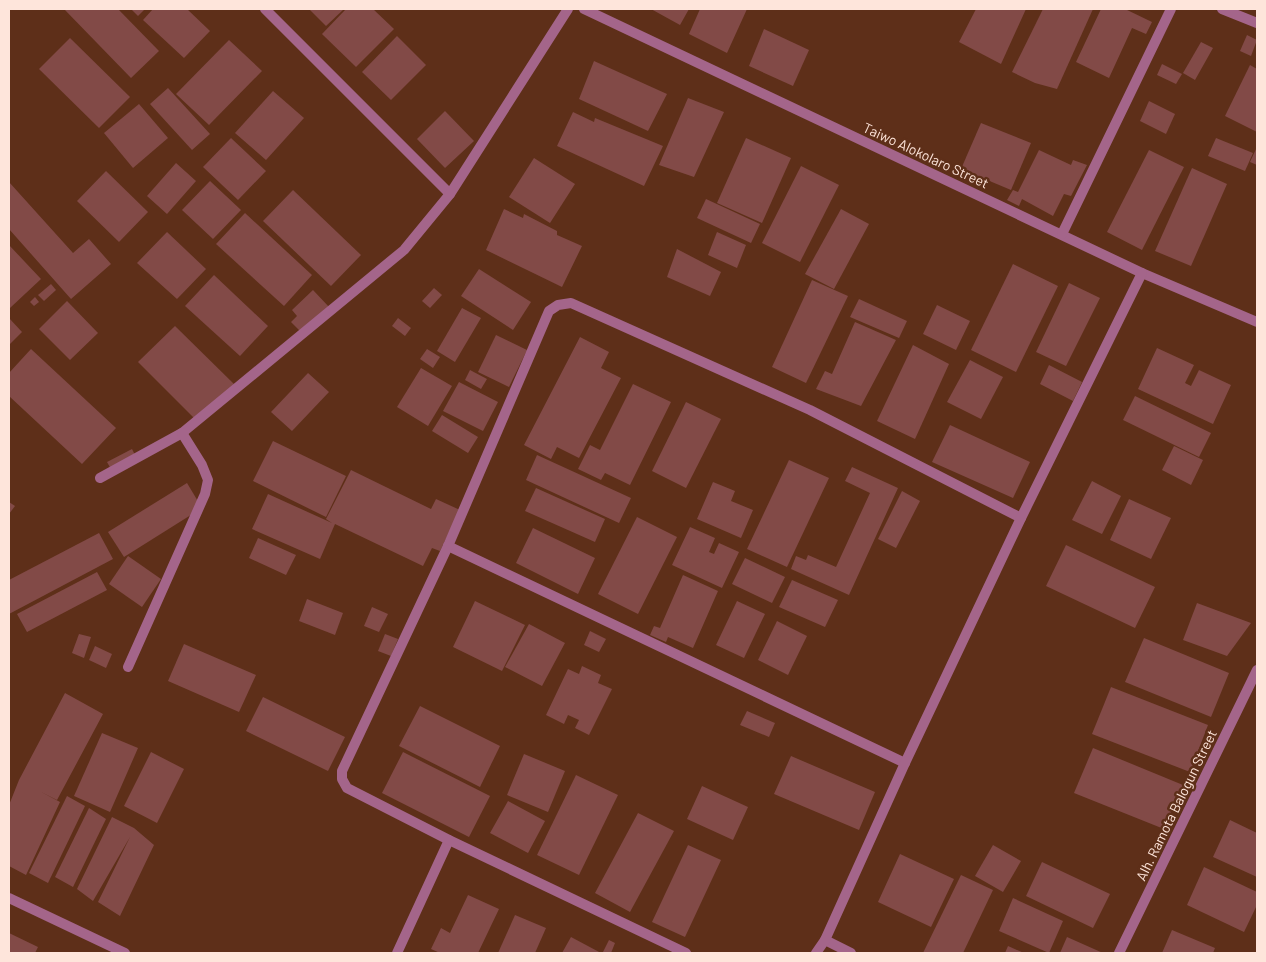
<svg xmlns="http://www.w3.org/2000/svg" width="1266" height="962" viewBox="0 0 1266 962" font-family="Barlow,sans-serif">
<rect width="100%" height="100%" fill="#5e2f19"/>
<g fill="#824a47">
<polygon points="64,9 118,9 159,51 131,78"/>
<polygon points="131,9 145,9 138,16"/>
<polygon points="153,9 187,9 210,31 184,58 143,20"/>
<polygon points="309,9 344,9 326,26"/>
<polygon points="346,9 373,9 394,29 356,67 322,34"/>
<polygon points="651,9 689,9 680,25"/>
<polygon points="700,9 747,9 727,53 689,34"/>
<polygon points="976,9 1026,9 1001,64 959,42"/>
<polygon points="1043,9 1093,9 1057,89 1035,83 1012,72"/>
<polygon points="1101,9 1125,9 1152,22 1146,34 1132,28 1109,78 1076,62"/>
<polygon points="764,29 809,50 793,86 749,66"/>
<polygon points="1247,35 1257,40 1251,56 1240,51"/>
<polygon points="397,36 426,65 391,100 362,72"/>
<polygon points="70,38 130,97 99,128 39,69"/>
<polygon points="229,40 262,71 209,125 176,94"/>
<polygon points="1201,42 1213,48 1195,80 1183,73"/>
<polygon points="594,61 667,94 648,131 579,99"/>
<polygon points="1162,64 1182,74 1176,84 1157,75"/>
<polygon points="1250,65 1257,69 1257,132 1225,116"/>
<polygon points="168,88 210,134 192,150 150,104"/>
<polygon points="273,91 304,118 266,160 235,133"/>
<polygon points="688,98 724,112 694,177 659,165"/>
<polygon points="1149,101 1175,114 1166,134 1140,121"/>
<polygon points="139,104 168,138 133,168 104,133"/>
<polygon points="445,111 474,141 445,168 417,139"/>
<polygon points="573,112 594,122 595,118 663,146 644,186 557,146"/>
<polygon points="981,123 1031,143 1011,190 961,169"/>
<polygon points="231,138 266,171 238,200 203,167"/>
<polygon points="746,138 791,158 762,223 717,203"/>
<polygon points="1216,138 1253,153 1245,171 1208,156"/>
<polygon points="1257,147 1257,165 1250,162"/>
<polygon points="1039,150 1071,165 1073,160 1087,165 1071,196 1064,194 1053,216 1022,199 1019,206 1007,200 1013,190 1018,192"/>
<polygon points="1149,150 1184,167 1142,250 1107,232"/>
<polygon points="534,158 575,184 550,223 509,197"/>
<polygon points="176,163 196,181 167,214 147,196"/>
<polygon points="801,166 839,185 800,262 762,243"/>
<polygon points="1192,168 1227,184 1191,266 1155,251"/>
<polygon points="106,171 148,212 119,242 77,201"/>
<polygon points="210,181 241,210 213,239 182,210"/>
<polygon points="9,182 73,253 89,239 111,264 71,299 9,229"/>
<polygon points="293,190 361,255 331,286 263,221"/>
<polygon points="706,199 760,224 751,243 697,218"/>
<polygon points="504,209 523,218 524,214 557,231 557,235 582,246 562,287 486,250"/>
<polygon points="841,209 869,224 834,289 805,274"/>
<polygon points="245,213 312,275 284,306 216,244"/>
<polygon points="167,232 206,269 177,299 137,263"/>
<polygon points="717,232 746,245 737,268 708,255"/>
<polygon points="9,245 41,279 10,308 9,306"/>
<polygon points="677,249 721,272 710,296 667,277"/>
<polygon points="1013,264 1058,286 1016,372 971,350"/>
<polygon points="479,269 531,302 513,330 461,296"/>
<polygon points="214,275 268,326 240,356 185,306"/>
<polygon points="812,280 848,296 806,383 772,367"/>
<polygon points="1069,283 1100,298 1066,366 1036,352"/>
<polygon points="51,284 56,290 44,301 38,295"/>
<polygon points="434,288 442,295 430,308 422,301"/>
<polygon points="313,290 329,307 302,333 291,322 297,316 292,310"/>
<polygon points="35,297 39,302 34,306 30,302"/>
<polygon points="859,299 907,321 899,338 850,317"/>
<polygon points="67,301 98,333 70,360 39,329"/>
<polygon points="937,305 970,321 956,350 923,334"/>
<polygon points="462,308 481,318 455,362 437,351"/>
<polygon points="9,318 22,332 9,345"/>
<polygon points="398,318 411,328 405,336 392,326"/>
<polygon points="855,322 896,340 861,406 816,389 825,371 832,374"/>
<polygon points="175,326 236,386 199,423 138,362"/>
<polygon points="496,335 527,350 509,387 478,372"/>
<polygon points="580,337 609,352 601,368 621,378 579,458 557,447 551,459 524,445"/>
<polygon points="913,345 949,364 915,439 877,421"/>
<polygon points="1157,348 1194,365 1185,383 1191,386 1199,370 1231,385 1213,424 1138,389"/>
<polygon points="31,349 116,428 82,464 9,396 9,373"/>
<polygon points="427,349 440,357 433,368 420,359"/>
<polygon points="970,360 1003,377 981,419 947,402"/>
<polygon points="1049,365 1082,382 1073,401 1040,384"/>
<polygon points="421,368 452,386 428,426 397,407"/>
<polygon points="470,370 487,379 481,389 465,380"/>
<polygon points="308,373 329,392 292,431 271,412"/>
<polygon points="459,382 498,402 483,431 443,411"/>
<polygon points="633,384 671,402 630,485 605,473 601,480 578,469 590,445 600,450"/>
<polygon points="1135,396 1211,433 1199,457 1123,420"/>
<polygon points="686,402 721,419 686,488 652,471"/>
<polygon points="442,415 478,437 468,453 432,431"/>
<polygon points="950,425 1030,462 1013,498 932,462"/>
<polygon points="273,441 346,476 326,517 253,481"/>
<polygon points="1174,446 1203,460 1191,485 1162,470"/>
<polygon points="132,449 137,459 112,471 107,462"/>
<polygon points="537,455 631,498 619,523 526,480"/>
<polygon points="789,460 829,478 787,567 747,549"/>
<polygon points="852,467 898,488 849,595 791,569 796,556 806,560 808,555 836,567 870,493 845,481"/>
<polygon points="351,470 431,509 436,499 460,510 440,551 432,548 423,566 335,524 320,559 252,529 268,494 332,523 326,519"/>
<polygon points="1092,481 1121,496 1102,534 1072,520"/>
<polygon points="713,482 735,491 731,501 753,510 741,538 697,519"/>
<polygon points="187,483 202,508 124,557 108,532"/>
<polygon points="536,488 605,519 595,542 525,511"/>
<polygon points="902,491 920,501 896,548 878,539"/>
<polygon points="1129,499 1171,518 1151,559 1110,540"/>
<polygon points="9,502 15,506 9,514"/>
<polygon points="637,517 677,537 638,614 598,594"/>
<polygon points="690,527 715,538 709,552 714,554 719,543 739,552 722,588 672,565"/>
<polygon points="533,528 595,558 578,594 516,563"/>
<polygon points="99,533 113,559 9,614 9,580"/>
<polygon points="258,538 296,555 286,575 249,558"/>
<polygon points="1066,545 1155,587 1135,628 1046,586"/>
<polygon points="128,556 161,579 142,607 109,584"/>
<polygon points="745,558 785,577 772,603 732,584"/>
<polygon points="97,572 107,590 27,632 17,614"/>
<polygon points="683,575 718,591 693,648 668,637 666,642 650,635 654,626 660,628"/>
<polygon points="792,580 838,600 825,627 779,607"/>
<polygon points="307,599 343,613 335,635 299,621"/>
<polygon points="475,601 525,625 502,671 453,647"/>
<polygon points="737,601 765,614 744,658 716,645"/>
<polygon points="1197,603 1251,623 1227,656 1183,640"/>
<polygon points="372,607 388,614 379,632 364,626"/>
<polygon points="777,621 807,636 788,675 758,660"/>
<polygon points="529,624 565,643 542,686 505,667"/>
<polygon points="590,631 606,639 599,652 584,645"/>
<polygon points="79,634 91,637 84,658 72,653"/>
<polygon points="385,634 398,639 391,656 378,651"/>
<polygon points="1144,638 1229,673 1211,717 1125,682"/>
<polygon points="184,644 256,675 239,712 168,681"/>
<polygon points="95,646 112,654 106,668 89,660"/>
<polygon points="582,666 601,675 598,683 612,689 589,735 575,728 579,720 568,715 564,724 546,715 568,669 579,674"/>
<polygon points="1111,687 1208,725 1190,772 1092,734"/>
<polygon points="65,693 103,714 57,800 41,792 60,802 26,875 9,866 9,805 19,780"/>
<polygon points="263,697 345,737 328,771 246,731"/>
<polygon points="420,706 500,746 480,787 399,746"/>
<polygon points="747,711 775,723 769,737 740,725"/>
<polygon points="102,733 138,748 110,812 74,796"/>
<polygon points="1093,748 1183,785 1164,829 1074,793"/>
<polygon points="151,752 184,769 157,823 124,806"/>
<polygon points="403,752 490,796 469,837 382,793"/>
<polygon points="524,754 565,771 548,812 507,795"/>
<polygon points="791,756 875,792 859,830 774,794"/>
<polygon points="576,775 618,795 579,875 537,855"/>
<polygon points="702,786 748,807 733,840 687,819"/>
<polygon points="67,796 85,806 48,883 29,873"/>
<polygon points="508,801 545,821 528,853 490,833"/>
<polygon points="89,808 106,819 73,887 55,877"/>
<polygon points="638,813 674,831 630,912 595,893"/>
<polygon points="112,817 134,828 154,845 120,916 98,902 130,837 93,901 77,889"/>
<polygon points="1230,820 1257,833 1257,877 1213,857"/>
<polygon points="688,845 721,860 685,937 652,922"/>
<polygon points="993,845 1021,861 1003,892 975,876"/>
<polygon points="900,854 954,879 931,927 878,902"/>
<polygon points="1042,862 1110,894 1093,928 1026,896"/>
<polygon points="1204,867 1257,892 1257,905 1244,932 1187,905"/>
<polygon points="961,875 993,890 963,953 923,953"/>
<polygon points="468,895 499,909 478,953 440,953 431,949 441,928 450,933"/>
<polygon points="1013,898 1063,921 1049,953 999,931"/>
<polygon points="515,915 546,928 535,953 498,953"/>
<polygon points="1172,930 1215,948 1213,953 1162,953"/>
<polygon points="9,933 38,947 35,953 9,953"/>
<polygon points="571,937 601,953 562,953"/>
<polygon points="1067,937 1103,953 1060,953"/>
<polygon points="609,940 615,943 611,953 603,952"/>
<polygon points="1008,946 1024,953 1005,953"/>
</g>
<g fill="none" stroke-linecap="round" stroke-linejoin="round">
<g stroke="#a4658a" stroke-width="10">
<polyline points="265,9 450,194"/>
<polyline points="584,9 1142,273 1257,322"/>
<polyline points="1222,9 1257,23"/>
<polyline points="1062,234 1171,9"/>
<polyline points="100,478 182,433 404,250 450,194 568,9"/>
<polyline points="448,546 905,763"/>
<polyline points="128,667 205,494 208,480 202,465 182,433"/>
<polyline points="9,898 125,953"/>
<polyline points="825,940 851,953"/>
<polyline points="397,953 449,840"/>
<polyline points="686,953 449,840 347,788 342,779 342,771 448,546 549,311 558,305 571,303 810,410 1021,518"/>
<polyline points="816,953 825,940 905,763 1021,518 1142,273"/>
<polyline points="1119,953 1257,670"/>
</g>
</g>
<g text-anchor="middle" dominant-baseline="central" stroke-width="5" stroke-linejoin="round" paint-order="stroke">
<g font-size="14" fill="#fee5db" stroke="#5e2f19">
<text transform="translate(926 155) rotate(25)">Taiwo Alokolaro Street</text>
<text transform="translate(1176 805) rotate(-64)">Alh. Ramota Balogun Street</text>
</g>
</g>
<rect width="1266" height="962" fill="none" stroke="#fee5db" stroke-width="20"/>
</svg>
